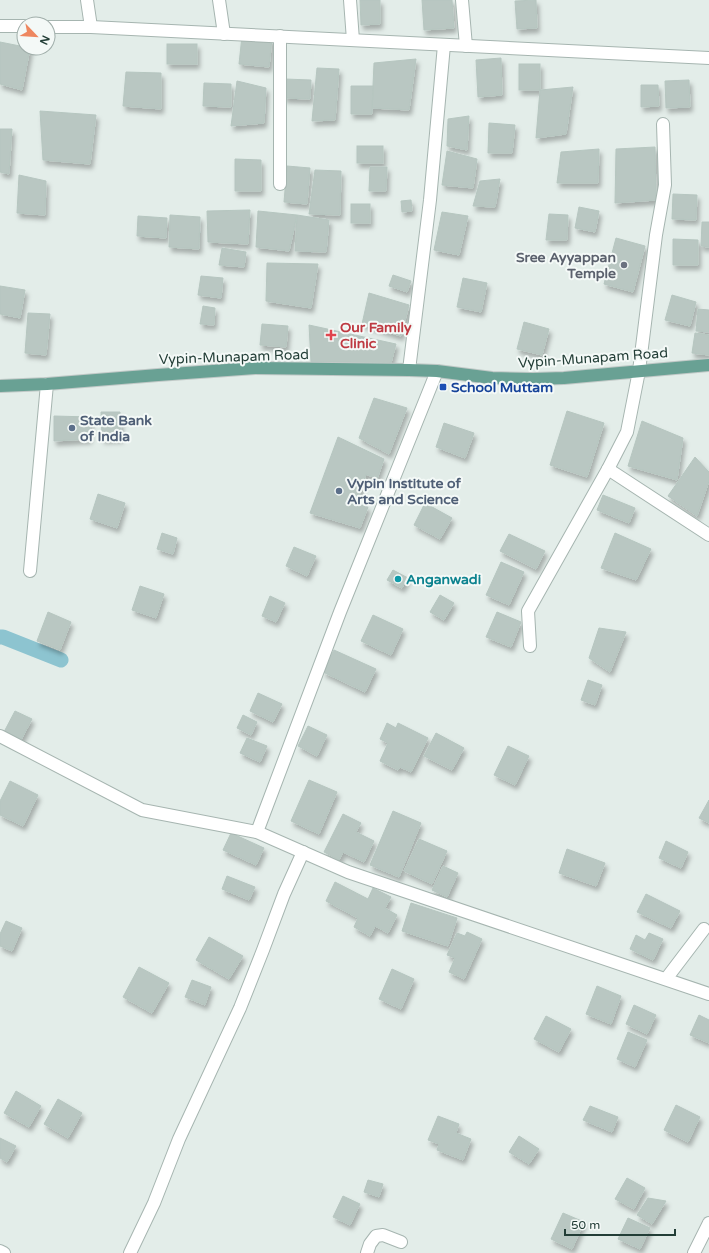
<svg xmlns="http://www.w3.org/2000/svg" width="709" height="1253" viewBox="0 0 709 1253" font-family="'Varela Round',sans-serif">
<defs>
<filter id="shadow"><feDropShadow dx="2.5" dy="4.5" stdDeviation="2" flood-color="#0004"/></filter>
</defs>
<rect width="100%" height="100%" fill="#e3ede9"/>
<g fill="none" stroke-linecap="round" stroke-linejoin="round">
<polyline stroke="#8dc4d0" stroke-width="15" points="0,637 3,637 61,660"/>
</g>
<g fill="#b9c7c2" stroke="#b6c6c0" filter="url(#shadow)">
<polygon points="360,0 380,0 380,24 361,25"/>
<polygon points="422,0 452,0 454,28 424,30"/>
<polygon points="536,0 537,28 517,29 515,1"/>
<polygon points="242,36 272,39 269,67 239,64"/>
<polygon points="0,42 30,48 22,90 0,84"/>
<rect x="167" y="44" width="30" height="20"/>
<polygon points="501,58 502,95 478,97 476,60"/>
<polygon points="416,59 409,110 372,108 374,63"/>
<rect x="519" y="64" width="21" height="26"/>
<polygon points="317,68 339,69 335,120 312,121"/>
<polygon points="126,72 161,73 161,109 123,106"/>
<polygon points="285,79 311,80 310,99 284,98"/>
<polygon points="689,80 690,107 666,108 665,81"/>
<polygon points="237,81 266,88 264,123 231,126"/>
<polygon points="204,83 231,84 231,107 203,106"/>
<polygon points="641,85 658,85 659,106 641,107"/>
<polygon points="351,86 373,86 372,114 351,114"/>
<polygon points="573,87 566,134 536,138 540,90"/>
<polygon points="40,111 96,115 90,164 43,160"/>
<polygon points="469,116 467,150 447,146 448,119"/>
<polygon points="489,123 515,125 512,153 488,153"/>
<polygon points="0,129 12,129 9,174 0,172"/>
<rect x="357" y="146" width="26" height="17"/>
<polygon points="655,147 656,200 615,203 616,149"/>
<polygon points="599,149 598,183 557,183 561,152"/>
<polygon points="447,151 477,159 473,188 442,185"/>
<polygon points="235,159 261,160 261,191 235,191"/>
<polygon points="287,166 310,168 307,204 284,202"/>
<polygon points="370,167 387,167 386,191 369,191"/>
<polygon points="315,170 341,171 340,215 309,214"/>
<polygon points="19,175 46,181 45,215 17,213"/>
<polygon points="500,179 495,207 473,206 480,181"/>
<polygon points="673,194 697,195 696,220 672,219"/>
<polygon points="411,200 412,211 402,212 401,201"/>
<rect x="351" y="204" width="19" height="19"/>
<polygon points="579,207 599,211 595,232 575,228"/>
<polygon points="250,210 248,244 208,242 207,211"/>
<polygon points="258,211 297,215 289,251 256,247"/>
<polygon points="442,212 468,216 459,255 434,250"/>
<polygon points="549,214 568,215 567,240 546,240"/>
<polygon points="170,215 200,217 199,249 169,247"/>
<polygon points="297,215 329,220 326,252 295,251"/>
<polygon points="138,216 167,218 166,238 137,236"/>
<polygon points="702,222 709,222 709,247 701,246"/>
<polygon points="616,238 645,246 633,292 604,284"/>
<polygon points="673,239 698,240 698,265 673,265"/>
<polygon points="222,248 246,252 244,267 219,265"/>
<polygon points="267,263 318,264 311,308 266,301"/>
<polygon points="393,275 411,281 407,292 389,286"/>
<polygon points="201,276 223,278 221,298 198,295"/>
<polygon points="463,278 487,283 481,312 457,307"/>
<polygon points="0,286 25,290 20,318 0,314"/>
<polygon points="369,293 409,305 401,336 362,324"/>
<polygon points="672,295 696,302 690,326 665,320"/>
<polygon points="203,306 215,308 214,325 200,324"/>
<polygon points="698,309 709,310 709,332 696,331"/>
<polygon points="28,313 50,314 46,355 25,353"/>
<polygon points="524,322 549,329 542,355 517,349"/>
<polygon points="262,324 288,326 286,347 260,345"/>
<polygon points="309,325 396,344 391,363 311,362"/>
<polygon points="695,333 709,335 709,355 692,353"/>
<polygon points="374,398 407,408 389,454 359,438"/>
<polygon points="567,411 604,423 587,477 550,465"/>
<polygon points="101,412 120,412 121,438 102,439"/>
<polygon points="54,416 91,417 89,439 54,441"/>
<polygon points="642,421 683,438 677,480 628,466"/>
<polygon points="444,423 474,433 465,458 436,447"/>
<polygon points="338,437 384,459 377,479 366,474 357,503 368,507 360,528 310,513"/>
<polygon points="695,457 709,472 709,481 697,516 668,496"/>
<polygon points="98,494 125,503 117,528 90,519"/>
<polygon points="603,495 635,508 629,523 597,510"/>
<polygon points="425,503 452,518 440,539 414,525"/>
<polygon points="162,533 177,538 173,554 157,549"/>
<polygon points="615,533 651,549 636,580 601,568"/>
<polygon points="509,534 545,551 536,569 500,551"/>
<polygon points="294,547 316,556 307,576 286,566"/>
<polygon points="501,562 524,572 509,605 486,595"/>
<polygon points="393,570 408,578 402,588 387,580"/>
<polygon points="140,586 164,594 156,618 132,610"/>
<polygon points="440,595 454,603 444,620 430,612"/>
<polygon points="270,596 285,603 276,622 262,616"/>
<polygon points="48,612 71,622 60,650 37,641"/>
<polygon points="497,612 521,622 511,647 486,637"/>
<polygon points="373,615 403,629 391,655 361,641"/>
<polygon points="599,628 626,632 610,672 589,658"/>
<polygon points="334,650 376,669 365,692 323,672"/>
<polygon points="588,680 602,685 595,705 581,700"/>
<polygon points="258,693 282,704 273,722 250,711"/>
<polygon points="15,711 32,719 21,740 4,732"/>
<polygon points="243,715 257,722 251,735 237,728"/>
<polygon points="387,723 396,728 398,723 428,738 411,772 400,767 398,770 380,761 388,743 380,739"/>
<polygon points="308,726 327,735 317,756 298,746"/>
<polygon points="436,733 464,748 452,770 424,756"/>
<polygon points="247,738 267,746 260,762 240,753"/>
<polygon points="508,746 529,756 515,785 494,775"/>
<polygon points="309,780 337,792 319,834 291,821"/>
<polygon points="10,781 38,795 23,826 0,815 0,801"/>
<polygon points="709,800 709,823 699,818"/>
<polygon points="393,811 421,823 399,877 370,865"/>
<polygon points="343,814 361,823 356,832 374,841 364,862 343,852 339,860 324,852"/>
<polygon points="231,833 264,848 256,865 223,850"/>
<polygon points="419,839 447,851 432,884 404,871"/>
<polygon points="666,841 688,852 681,868 659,858"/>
<polygon points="567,849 605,863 596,886 559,873"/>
<polygon points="443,866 458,873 447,897 432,890"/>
<polygon points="227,876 255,887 249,900 222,889"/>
<polygon points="335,882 368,899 373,888 391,897 385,908 397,915 388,933 375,926 370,936 354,927 358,918 326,901"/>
<polygon points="646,894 680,911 671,928 637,912"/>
<polygon points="411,903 457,918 448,946 402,931"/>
<polygon points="6,921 22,928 12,951 0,946 0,934"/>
<polygon points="467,932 482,939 464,979 449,972 455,958 447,955 457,933 465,936"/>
<polygon points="649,933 663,939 653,960 630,949 636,935 645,940"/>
<polygon points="209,937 243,956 229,979 196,960"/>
<polygon points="139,967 169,983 152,1013 123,997"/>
<polygon points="392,969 414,979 401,1009 379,999"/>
<polygon points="192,980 211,987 205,1005 185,997"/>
<polygon points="597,986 621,996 611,1024 586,1014"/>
<polygon points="634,1005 656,1015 647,1034 626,1024"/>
<polygon points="699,1015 709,1020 709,1043 690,1035"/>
<polygon points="546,1016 571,1029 559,1052 534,1039"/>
<polygon points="628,1032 647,1040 635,1067 617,1059"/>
<polygon points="16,1091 41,1106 29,1127 4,1113"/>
<polygon points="58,1099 82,1113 68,1138 44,1124"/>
<polygon points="676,1105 700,1117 688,1142 664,1130"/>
<polygon points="590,1106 618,1117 612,1132 583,1120"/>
<polygon points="438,1116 459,1124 456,1133 471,1139 463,1160 437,1150 439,1144 428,1140"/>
<polygon points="519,1136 539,1149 529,1164 509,1152"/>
<polygon points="0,1138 16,1146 7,1162 0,1158"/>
<polygon points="627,1178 645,1188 634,1209 615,1199"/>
<polygon points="368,1180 383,1184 379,1197 364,1192"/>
<polygon points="343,1196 360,1204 350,1225 333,1217"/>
<polygon points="648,1198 666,1201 652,1224 637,1215"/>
<polygon points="563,1213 584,1222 572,1249 551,1239"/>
<polygon points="628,1218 650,1228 640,1249 618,1239"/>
</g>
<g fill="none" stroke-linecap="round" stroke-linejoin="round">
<g stroke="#a6b5b0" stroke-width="14">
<g id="street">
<polyline points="87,0 91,27"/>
<polyline points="219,0 224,34"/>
<polyline points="350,0 353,40"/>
<polyline points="462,0 466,46"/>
<polyline points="0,26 24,26"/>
<polyline points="48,27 91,27 709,58"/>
<polyline points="280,36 280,184"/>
<polyline points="409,370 430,200 444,45"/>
<polyline points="608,469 709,535"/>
<polyline points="30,571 47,384"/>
<polyline points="530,646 528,611 608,469 627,432 639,371 656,235 665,185 663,124"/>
<polyline points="0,736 142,810 257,832 348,872 709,994"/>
<polyline points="257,832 340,612 437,371"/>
<polyline points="666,979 704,929"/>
<polyline points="0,1251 4,1253"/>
<polyline points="130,1253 154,1203 179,1139 240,1008 263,950 284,894 303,852"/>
<polyline points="367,1253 370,1244 376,1236 383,1235 401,1242"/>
<polyline points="694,1253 709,1223"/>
</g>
</g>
<g stroke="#c1c9c7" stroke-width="14">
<polyline id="primary" points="0,386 47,384 158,375 255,368 409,370 437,371 492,378 533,379 564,378 709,365"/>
</g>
<use href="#street" stroke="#fff" stroke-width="12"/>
<use href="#primary" stroke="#69a194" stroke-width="12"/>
</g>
<circle fill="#6b7280" stroke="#f4f9f7" stroke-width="1.5" cx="624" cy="265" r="4"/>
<path fill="#e0444e" stroke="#f4f9f7" stroke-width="1.5" d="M329 329h4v4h4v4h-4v4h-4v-4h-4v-4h4z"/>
<rect fill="#1a4fb4" stroke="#f4f9f7" stroke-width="1.5" x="439" y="383" width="8" height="8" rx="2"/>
<g fill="#5c6f8a" stroke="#f4f9f7" stroke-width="1.5">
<circle cx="72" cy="428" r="4"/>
<circle cx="339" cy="491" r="4"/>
</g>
<circle fill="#0f9aa8" stroke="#f4f9f7" stroke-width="1.5" cx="398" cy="579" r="4"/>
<g text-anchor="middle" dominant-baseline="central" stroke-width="4" stroke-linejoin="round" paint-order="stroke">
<g font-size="14" font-weight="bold" fill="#5b616d" stroke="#f4f9f7" text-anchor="end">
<text x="616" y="257">Sree Ayyappan<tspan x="616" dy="16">Temple</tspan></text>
</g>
<g font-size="14" font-weight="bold" fill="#be3a42" stroke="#f4f9f7" text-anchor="start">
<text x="340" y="327">Our Family<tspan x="340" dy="16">Clinic</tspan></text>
</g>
<g font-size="14" fill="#233e37" stroke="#f4f9f7">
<text transform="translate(234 357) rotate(-2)">Vypin-Munapam Road</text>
<text transform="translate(593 358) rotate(-4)">Vypin-Munapam Road</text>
</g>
<g font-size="14" font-weight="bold" fill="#164399" stroke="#f4f9f7" text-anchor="start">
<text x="451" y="387">School Muttam</text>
</g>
<g font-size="14" font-weight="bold" fill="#4e5e75" stroke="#f4f9f7" text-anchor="start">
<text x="80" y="420">State Bank<tspan x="80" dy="16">of India</tspan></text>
<text x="347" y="483">Vypin Institute of<tspan x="347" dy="16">Arts and Science</tspan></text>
</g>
<g font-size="14" font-weight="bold" fill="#0d838f" stroke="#f4f9f7" text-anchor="start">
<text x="406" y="579">Anganwadi</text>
</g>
</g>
<g transform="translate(36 36) rotate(115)"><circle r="19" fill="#f4f9f7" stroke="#a0aeaa"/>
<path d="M0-3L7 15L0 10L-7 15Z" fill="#ee8760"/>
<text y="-6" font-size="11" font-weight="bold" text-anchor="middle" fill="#233e37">N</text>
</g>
<path d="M565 1229v6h110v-6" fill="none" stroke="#233e37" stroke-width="2"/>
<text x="571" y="1229" font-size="12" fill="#233e37" stroke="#f4f9f7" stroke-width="3" paint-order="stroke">50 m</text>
</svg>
